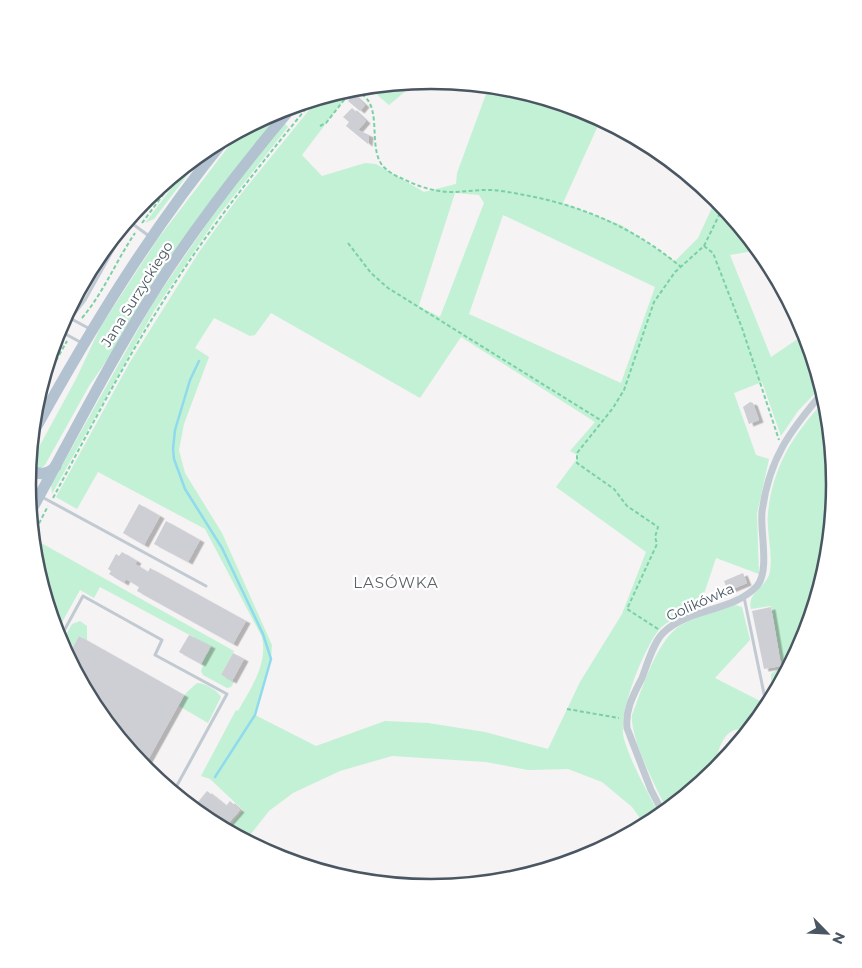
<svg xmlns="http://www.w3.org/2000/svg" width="862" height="968" viewBox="0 0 862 968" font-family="Montserrat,sans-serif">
<defs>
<filter id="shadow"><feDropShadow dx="4.5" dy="2.5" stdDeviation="0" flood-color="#0004"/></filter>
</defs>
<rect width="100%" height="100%" fill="#f5f3f3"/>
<g fill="#c3f1d5" fill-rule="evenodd">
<polygon points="426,81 408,89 389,105 368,87"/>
<path d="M489,86C526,90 568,102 601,119L563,203L621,225L675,261L698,238L716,199L759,250L730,255L771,357L805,334L821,387L798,411L781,436L762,382L734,393L756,455L769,459L757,514L759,574L716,558L699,609C686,614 667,619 658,631C643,651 617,714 624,739C632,765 647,792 660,815L645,825L632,807L602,782L568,769L528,770L486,762L392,756L340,771L293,793L269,811L246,840L226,830L243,810L210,779L201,776L236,710L238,711C251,688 268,664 262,637L205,529L98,472L77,509L56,497L130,362L199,252L237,199L318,99L353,88L302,155L322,176L365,163L376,164L424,192L456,184L457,173ZM455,193L479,195L484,203L440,317L420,307L419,305ZM503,215L655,287L621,383L469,314ZM271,313L420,398L461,337L595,422L570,451L579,456L556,487L646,552L622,614L580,682L548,749L485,732L428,723L385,721L316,746L255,715L271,659L272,645L222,533L185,473L179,450L184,424L209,357L195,348L214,318L250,336L255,335Z"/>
<polygon points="272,114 276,117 89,386 45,465 40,469 32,465 32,460 76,379 101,326 157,240 242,129"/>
<polygon points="284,123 288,127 218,216 154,311 52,494 51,485 154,301 228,193"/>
<polygon points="208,148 154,219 145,223 192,161"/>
<path d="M825,400L834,484L827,563L804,639L771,700V674L782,666L771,606L751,609C746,592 768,587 770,571C773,552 766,532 768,513C773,465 794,434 825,400Z"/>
<polygon points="34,539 234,651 221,675 234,682 231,687 227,688 203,675 201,671 203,666 201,664 210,646 100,587 94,598 80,590 56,633 54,625 56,621 52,618 35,562"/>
<path d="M735,605L742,607L750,640L715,678L768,705L749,730C725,724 720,745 715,763L717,768L667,810C656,787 630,739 632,715C643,687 656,641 681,625C697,616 718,611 735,605Z"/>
<polygon points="80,621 87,626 87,640 79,636 68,656 61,644 72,624"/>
<path d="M197,683C205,683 217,690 221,697L208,723L179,706L186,693Z"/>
</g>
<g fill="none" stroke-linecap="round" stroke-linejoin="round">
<polyline stroke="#90daee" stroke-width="2.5" points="199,361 190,380 175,430 173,449 174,459 185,489 222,548 263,634 271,659 255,715 215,777"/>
</g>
<g fill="#cdcfd5" filter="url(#shadow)">
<polygon points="353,94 365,105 360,111 348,101"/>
<polygon points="352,108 366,121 358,130 369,135 368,144 346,126 349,122 343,117"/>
<polygon points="750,402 753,403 759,420 749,424 743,407"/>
<polygon points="139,504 160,516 144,545 123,533"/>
<polygon points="166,521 200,540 188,562 154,544"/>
<polygon points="122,552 137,561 135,564 148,572 150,568 246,621 233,644 137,591 139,587 126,579 124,583 109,574 111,571 108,569 116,554 119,556"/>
<polygon points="743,573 747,583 728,591 724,581"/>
<polygon points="771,607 781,666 764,669 752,611"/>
<polygon points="189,635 211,646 201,664 179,652"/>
<polygon points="79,636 184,695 144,767 95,708 68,656"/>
<polygon points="233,653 244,659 232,681 221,675"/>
<polygon points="207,791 226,806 230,801 240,810 225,827 215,819 212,822 207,819 193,808"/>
</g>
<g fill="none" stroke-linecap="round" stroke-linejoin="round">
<g stroke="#7ad0a6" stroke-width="2" stroke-dasharray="4 2.5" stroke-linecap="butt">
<path d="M320,126L326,123L351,91C387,96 366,143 382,165C386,170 395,176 401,178C417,186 434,192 452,192C468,192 485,188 501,191C570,201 627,222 681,267"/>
<polyline points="142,223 183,168"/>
<polyline points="348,243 371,273 388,288 602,421"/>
<polyline points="704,246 713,253 742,328 779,440"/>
<path d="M82,318C104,292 116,261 135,233"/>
<polyline points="40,389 67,341"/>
<path d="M53,498C89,431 123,364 164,300C208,229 260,165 313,100"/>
<polyline points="33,535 48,506"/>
<polyline points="658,629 627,609 657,544 655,537 658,527 627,506 614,489 577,463 577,453 613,408 624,390 654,302 675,272 704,246 723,207"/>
<polyline points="567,709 619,718"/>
</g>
<g stroke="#c1cad2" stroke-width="3">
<polyline points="130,222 149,236"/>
<polyline points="66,316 90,329"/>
<polyline points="71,318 85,300 133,214"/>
<polyline points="58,330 82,343"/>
<polyline points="38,395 48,400"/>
<polyline points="42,497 206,586"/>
<polyline points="744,597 767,708"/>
<polyline points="59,640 83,596 162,640 155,655 227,694 175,789"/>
</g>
<path stroke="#c1cad2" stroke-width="7" d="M663,813L651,790L627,728C625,709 634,694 642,678C647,665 653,643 663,633C688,608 733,612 757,586C770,571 760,532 762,512C769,458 790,431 823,392"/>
<g stroke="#b3c2d1" stroke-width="11">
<path d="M33,433C91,328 150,231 226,138"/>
<path d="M29,469C39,476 48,475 56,466"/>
<path d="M30,513C71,438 110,361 156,288C197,224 243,165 292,107"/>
</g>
</g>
<g text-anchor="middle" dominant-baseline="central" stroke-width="4.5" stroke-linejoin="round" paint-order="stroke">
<g font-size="14" fill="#4a5661" stroke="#fff">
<text transform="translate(137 294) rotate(-58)">Jana Surzyckiego</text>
<text transform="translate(700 602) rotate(-24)">Golikówka</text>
</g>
<g font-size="15" letter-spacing="1" fill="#5f6368" stroke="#fff">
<text x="396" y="582">LASÓWKA</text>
</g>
</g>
<path d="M0 0H862V968H0ZM36 484a395 395 0 1 1 790 0a395 395 0 1 1-790 0Z" fill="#fff" fill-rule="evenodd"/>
<path fill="none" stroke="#4a5661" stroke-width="2.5" d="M36 484a395 395 0 1 1 790 0a395 395 0 1 1-790 0Z"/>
<g transform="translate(827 933) rotate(114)" stroke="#ffffff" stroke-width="4" paint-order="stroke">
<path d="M0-4L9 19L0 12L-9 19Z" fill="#4a5661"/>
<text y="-8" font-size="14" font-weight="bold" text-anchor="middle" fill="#4a5661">N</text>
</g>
</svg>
